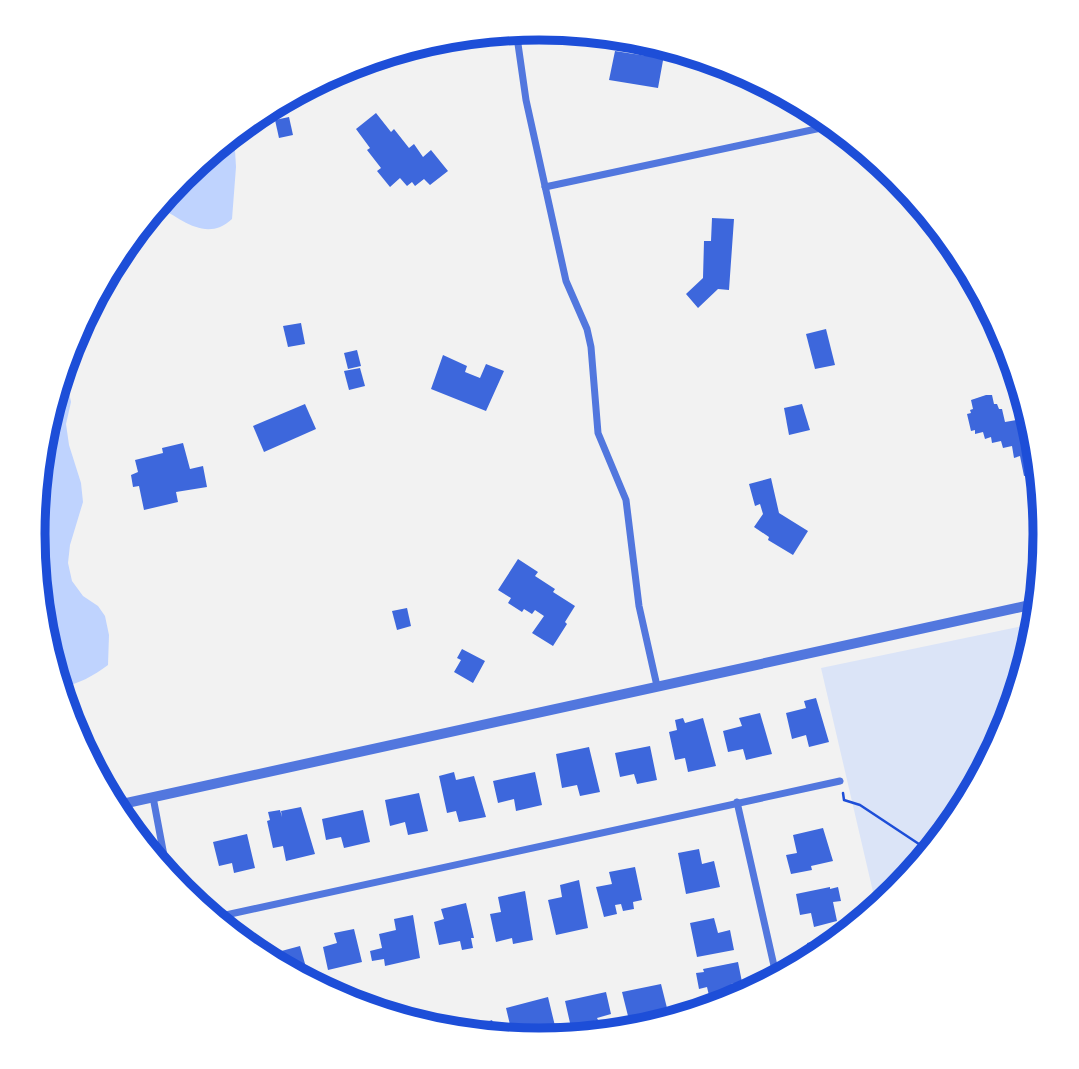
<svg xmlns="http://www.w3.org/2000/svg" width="1079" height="1069" viewBox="0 0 1079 1069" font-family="'Noto Sans',sans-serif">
<rect width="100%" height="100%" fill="#f2f2f2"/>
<polygon fill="#dbe4f7" points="1037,623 1036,634 1007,729 960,816 897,893 877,909 821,668"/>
<g fill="#bfd3fe">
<path d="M234,133L236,167L232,219C206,243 182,219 157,206L182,176Z"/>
<path d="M62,372H65L71,402L66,424L69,445L81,483L83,502L70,545L68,563L72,581L83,596L98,606L105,616L109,635L108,665C93,676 79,684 59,688L43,633L33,534L43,435Z"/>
</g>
<g fill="#3d67dc">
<polygon points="656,43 681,51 679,58 664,55 658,88 609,80 615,51 647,56 649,47 655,48"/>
<polygon points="376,113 391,132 394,129 409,148 414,144 423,157 431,150 448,171 430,185 424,179 415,186 412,182 407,186 400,178 390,187 377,171 381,168 367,150 370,148 356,129"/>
<polygon points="289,117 293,135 279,138 275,120"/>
<polygon points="712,218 734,219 729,290 718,289 698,308 686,294 703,278 704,241 711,241"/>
<polygon points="301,323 305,344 288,347 283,326"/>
<polygon points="826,329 835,365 815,369 806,334"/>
<polygon points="357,350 361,366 348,369 344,353"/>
<polygon points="443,355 467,366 465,372 480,378 486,364 504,371 486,411 431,389"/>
<polygon points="1015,367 1021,386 1013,388 1009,368"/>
<polygon points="360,368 365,386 349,390 344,371"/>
<polygon points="986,395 992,395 994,404 997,404 999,409 1002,409 1005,422 1028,418 1024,403 1026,403 1036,436 1040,473 1024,476 1020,456 1014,458 1012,446 1003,448 1001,441 992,443 991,437 985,439 983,432 975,434 975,430 971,431 967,414 971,413 970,410 973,409 971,400"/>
<polygon points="305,404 316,429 264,452 253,426"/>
<polygon points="802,404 810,430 789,435 784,408"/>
<polygon points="183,443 190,469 203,466 207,487 176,492 178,502 144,510 139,486 133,487 131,475 138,472 135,460 163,453 162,448"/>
<polygon points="771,478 779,513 808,531 793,555 768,540 769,537 754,527 763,514 760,504 755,506 749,484"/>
<polygon points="518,559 538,572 535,576 555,589 553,592 575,606 565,622 567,624 553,646 532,633 544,616 535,610 532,614 524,609 522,612 508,603 511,598 498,590"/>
<polygon points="407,608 411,626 397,630 392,611"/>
<polygon points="462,649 485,661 473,683 454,672 461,660 457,658"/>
<polygon points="816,698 829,742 809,747 806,735 792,739 786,713 806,708 804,701"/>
<polygon points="760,713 772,754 746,760 743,749 728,752 723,731 742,726 739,718"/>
<polygon points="683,718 685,723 703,718 716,766 688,772 685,758 675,760 669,732 677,730 675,720"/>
<polygon points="650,746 657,780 637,784 634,774 620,777 615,753"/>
<polygon points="589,747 600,792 580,796 577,785 562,788 556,754"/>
<polygon points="454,772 456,780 474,776 486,817 459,822 456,811 447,813 439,776"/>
<polygon points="535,772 542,805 516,811 514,799 498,803 493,781"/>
<polygon points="419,793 428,831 408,835 405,822 390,826 385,800"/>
<polygon points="301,807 315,854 286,861 283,846 273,848 267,821 270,820 268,812 280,810 282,817 281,811"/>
<polygon points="363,810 370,842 344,848 341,837 326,840 322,819"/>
<polygon points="823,828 833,861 811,866 812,870 791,874 786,855 797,853 793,835"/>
<polygon points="247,834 255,868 234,873 232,863 219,866 213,842"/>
<polygon points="699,849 702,864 714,861 720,887 686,894 678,853"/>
<polygon points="635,867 642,900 633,902 634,909 623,911 621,904 615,905 617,914 604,917 596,887 612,884 609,872"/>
<polygon points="579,880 588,928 556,935 548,900 562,897 560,885"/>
<polygon points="830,887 830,889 838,887 841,901 833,902 837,921 814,927 811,913 800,915 796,894"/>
<polygon points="525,891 533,940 513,944 512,938 496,942 490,914 501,912 498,897"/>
<polygon points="466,903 474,938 471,938 473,948 462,950 460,941 439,945 434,922 444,919 441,909"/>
<polygon points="413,915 420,958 385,966 384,959 372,961 370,951 382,948 379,934 396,930 394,919"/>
<polygon points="714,918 718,933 730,930 734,950 697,957 690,923"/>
<polygon points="354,929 362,962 328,970 323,947 337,943 334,933"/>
<polygon points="840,936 841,939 811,961 807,943"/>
<polygon points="300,946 309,978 303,980 275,965 277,964 274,953"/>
<polygon points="738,962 742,982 731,984 734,998 711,1004 707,987 699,989 696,973 704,972 703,969"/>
<polygon points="661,984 668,1012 629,1020 622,992"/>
<polygon points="606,992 611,1014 597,1018 598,1020 594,1021 596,1031 573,1036 565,1001"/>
<polygon points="548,997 555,1026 558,1025 559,1038 541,1041 537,1028 512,1033 506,1008"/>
<polygon points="492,1020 498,1037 458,1033"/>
</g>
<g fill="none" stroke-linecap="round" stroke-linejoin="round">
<polyline stroke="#1d4ed8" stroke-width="2.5" points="843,793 844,800 860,805 931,852"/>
<g stroke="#5277de" stroke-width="7">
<polyline points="516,30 526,100 566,281 587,329 591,347 598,433 626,500 639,606 657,686"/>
<polyline points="545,187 835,125"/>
<polyline points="153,797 168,877"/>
<polyline points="737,802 777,979"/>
<polyline points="212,918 840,781"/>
</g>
<polyline stroke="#5277de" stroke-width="10" points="113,806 1039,603"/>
</g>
<path d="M0 0H1079V1069H0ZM45 534a494 494 0 1 1 988 0a494 494 0 1 1-988 0Z" fill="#fff" fill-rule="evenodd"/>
<path fill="none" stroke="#1d4ed8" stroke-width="9" d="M45 534a494 494 0 1 1 988 0a494 494 0 1 1-988 0Z"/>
</svg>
